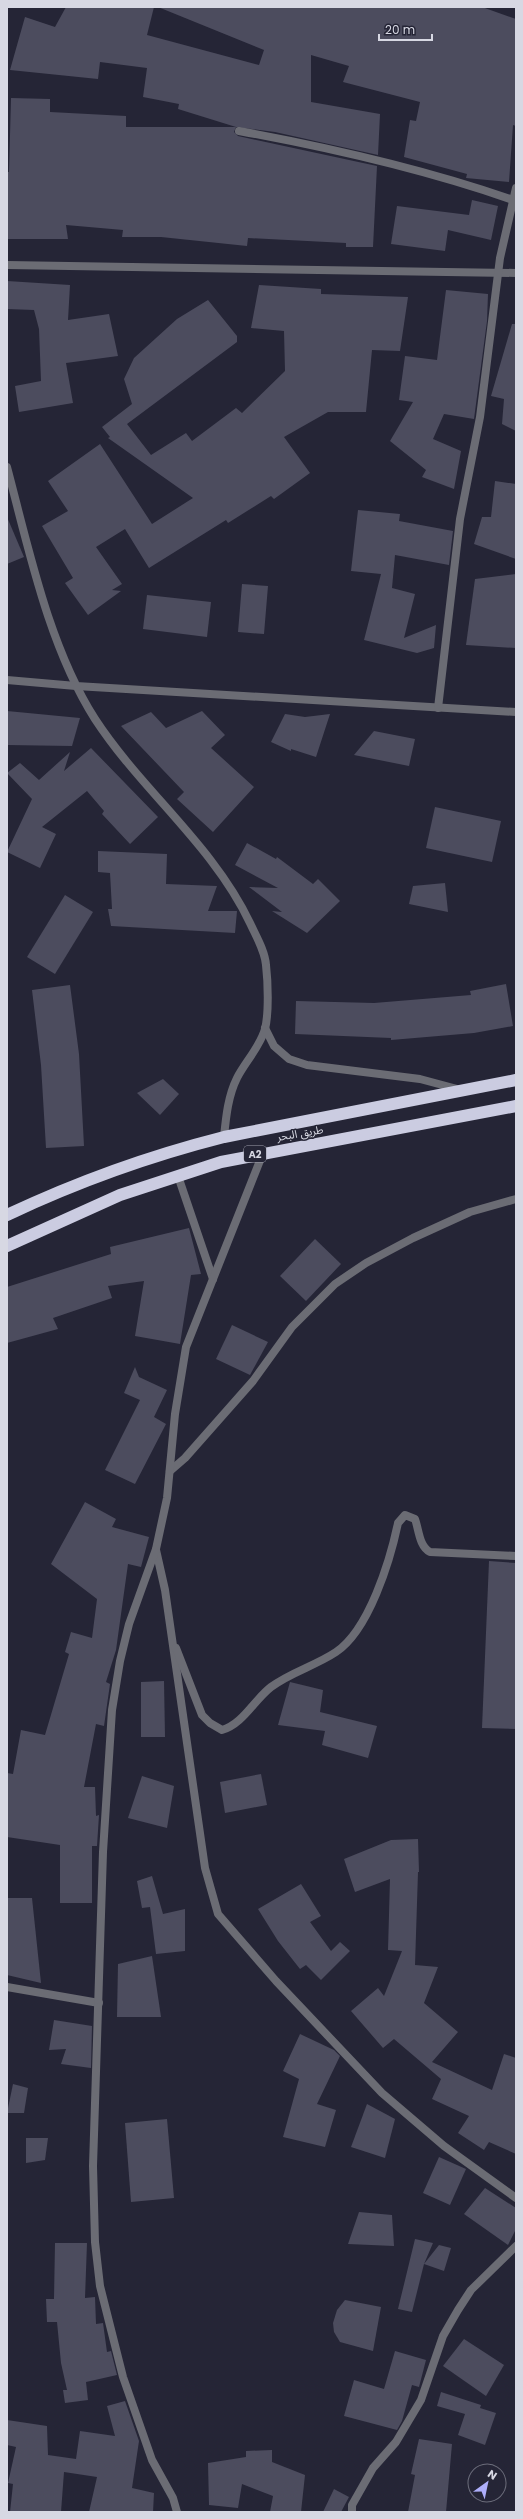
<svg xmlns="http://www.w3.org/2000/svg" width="523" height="2519" viewBox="0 0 523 2519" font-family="Poppins,'Noto Sans Arabic',sans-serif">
<rect width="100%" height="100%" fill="#252536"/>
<g fill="#4c4c5e">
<polygon points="66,7 154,7 147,35 259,65 264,50 158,7 482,7 516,19 516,126 513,125 509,182 466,178 467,174 404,157 410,120 416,121 420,102 343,82 349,66 311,55 311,102 380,114 378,155 275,132 236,127 178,109 179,104 143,97 147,68 100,62 98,79 10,70 25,17 55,27"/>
<polygon points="11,98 50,99 50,112 126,116 126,127 236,127 234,132 238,136 377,166 373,247 346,247 346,243 248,238 247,246 161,237 122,237 123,230 66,225 68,239 7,239 7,172 9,172"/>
<polygon points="472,200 498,206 491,240 448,230 445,251 391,244 397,206 469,215"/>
<polygon points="7,281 70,285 68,320 109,314 118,356 66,363 73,403 19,412 15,386 41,381 39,329 34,310 7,309"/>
<polygon points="259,285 321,289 321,294 408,297 400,351 372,350 366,412 328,412 284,437 310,473 274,499 271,496 228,523 226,520 149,568 125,529 96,547 122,584 112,590 121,591 88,615 65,583 73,578 42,526 68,511 48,481 100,444 152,524 193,498 108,438 110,437 102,427 132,404 124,379 134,358 177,319 208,300 237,336 237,342 127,424 151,455 186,433 192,441 236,408 242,413 285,371 284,331 251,328"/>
<polygon points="446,290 488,294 487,321 474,419 444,414 433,439 461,451 454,489 422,477 426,470 390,441 413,402 399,400 405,356 437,360"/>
<polygon points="512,324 516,324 516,431 502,424 504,399 491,396"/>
<polygon points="495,481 516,484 516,559 474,544 482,517 491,517"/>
<polygon points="358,510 400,514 399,521 453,531 449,565 395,555 392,588 415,594 404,638 436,625 434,648 417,653 364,640 381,574 351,571"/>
<polygon points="7,517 24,557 7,564"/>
<polygon points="516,574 516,648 466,645 475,579"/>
<polygon points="242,584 268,586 264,634 238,632"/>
<polygon points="147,595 211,602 207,637 143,629"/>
<polygon points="7,711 80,718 72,746 7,745"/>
<polygon points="202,711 225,735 211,748 254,787 213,832 177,799 184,792 121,726 151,712 166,728"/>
<polygon points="285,714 305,717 330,714 316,757 291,749 291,751 271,742"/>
<polygon points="374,731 415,739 409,766 354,755"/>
<polygon points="91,748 158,817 130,844 102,814 104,811 87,791 42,827 56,834 40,868 7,852 32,799 7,773 20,763 39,780 70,752 64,771"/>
<polygon points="435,807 501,821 492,862 426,848"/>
<polygon points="247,843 276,859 277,857 313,884 318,879 340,901 307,933 272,911 282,912 249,887 278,888 235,865"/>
<polygon points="98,851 167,854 166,884 217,886 208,911 237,911 235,933 111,926 108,909 112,909 110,873 98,872"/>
<polygon points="445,883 448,912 409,904 413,886"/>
<polygon points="65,895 93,912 55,974 27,957"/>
<polygon points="506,984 513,1026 474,1033 391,1040 391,1038 295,1034 296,1001 374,1003 471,995 470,991"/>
<polygon points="70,985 79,1054 84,1146 46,1148 41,1065 32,990"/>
<polygon points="163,1079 179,1094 160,1115 137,1093"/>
<polygon points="189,1228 201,1274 191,1275 180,1344 135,1336 144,1281 108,1286 112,1298 53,1318 58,1329 7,1343 7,1287 111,1254 110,1247"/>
<polygon points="315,1239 341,1264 306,1301 280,1276"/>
<polygon points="232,1325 268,1342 250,1375 216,1359"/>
<polygon points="135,1367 139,1377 167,1390 154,1417 166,1424 135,1484 105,1470 140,1400 124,1393"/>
<polygon points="85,1502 116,1519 112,1527 149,1537 141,1567 128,1564 116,1650 106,1682 110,1684 104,1726 96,1724 84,1787 95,1787 96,1816 99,1815 97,1846 92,1846 92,1903 60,1903 60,1845 7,1837 7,1773 13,1774 21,1730 45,1735 69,1654 65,1652 71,1632 92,1638 97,1599 51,1564"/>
<polygon points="489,1561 516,1563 516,1729 482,1728"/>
<polygon points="164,1681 165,1737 141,1737 141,1682"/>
<polygon points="290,1682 323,1690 320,1712 377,1726 368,1758 322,1745 325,1731 278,1725"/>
<polygon points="261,1774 267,1805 225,1813 220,1782"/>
<polygon points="142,1776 174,1786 167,1828 128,1818"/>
<polygon points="418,1839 419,1872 418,1872 415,1965 438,1967 424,2003 458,2032 432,2062 492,2090 504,2054 516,2058 516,2154 489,2142 484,2150 458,2133 469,2116 432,2099 441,2079 394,2039 383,2048 351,2011 378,1988 384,1996 402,1951 388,1950 390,1879 355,1892 344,1859 391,1840"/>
<polygon points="152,1876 163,1914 185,1909 185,1951 156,1954 150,1907 142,1908 137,1881"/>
<polygon points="301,1884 321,1916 310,1922 331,1951 340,1942 350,1951 321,1980 306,1965 300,1969 278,1941 258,1909"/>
<polygon points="7,1898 32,1898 41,1983 7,1975"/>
<polygon points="152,1956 161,2017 117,2017 118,1964"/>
<polygon points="54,2020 92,2026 91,2068 61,2064 66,2049 49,2050"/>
<polygon points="300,2034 334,2050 340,2056 317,2104 336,2110 325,2147 283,2137 299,2079 283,2071"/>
<polygon points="13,2084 28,2088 24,2113 7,2113"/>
<polygon points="367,2104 395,2119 385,2158 351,2147"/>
<polygon points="167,2119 174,2198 131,2202 125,2123"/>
<polygon points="26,2138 48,2138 45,2160 26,2163"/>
<polygon points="439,2157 466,2169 450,2205 423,2193"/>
<polygon points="485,2188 516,2208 516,2229 508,2245 464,2214"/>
<polygon points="359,2212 392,2215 394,2246 348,2244"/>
<polygon points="415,2239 433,2243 424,2264 439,2245 451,2248 444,2271 424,2264 412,2312 398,2309"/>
<polygon points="55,2243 87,2243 85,2298 95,2297 96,2324 103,2323 107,2352 111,2351 117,2375 86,2382 88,2400 65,2403 63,2390 67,2390 61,2363 57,2322 47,2322 46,2299 54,2299"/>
<polygon points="345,2300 381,2307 373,2351 340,2342 334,2332 333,2323 337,2310"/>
<polygon points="464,2339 504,2365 486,2396 443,2366"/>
<polygon points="395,2351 426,2360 419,2387 412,2385 402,2421 397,2430 344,2416 354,2380 384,2389"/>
<polygon points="441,2392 481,2405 480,2408 496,2413 485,2445 458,2435 465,2414 437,2406"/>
<polygon points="125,2401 139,2441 132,2488 154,2493 153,2512 89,2512 97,2477 64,2472 61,2512 10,2512 13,2484 8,2483 16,2447 7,2445 7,2420 47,2426 48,2455 76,2459 80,2431 115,2436 107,2406"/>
<polygon points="419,2439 452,2444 446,2512 408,2512 415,2475 411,2474"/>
<polygon points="272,2450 272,2462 305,2475 301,2512 270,2512 273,2496 242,2484 238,2508 209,2505 208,2463 246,2457 246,2451"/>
<polygon points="334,2489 349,2497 341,2512 323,2512"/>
</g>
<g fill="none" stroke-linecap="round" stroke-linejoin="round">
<g stroke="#6b6c74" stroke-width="8">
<path d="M239,131C332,148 424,169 513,200"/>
<polyline points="7,265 516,273"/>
<path d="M7,467C29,550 49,647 95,719C142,791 213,845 250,923C256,936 265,951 266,965C268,982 269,1013 265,1029C260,1047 245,1062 237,1078C228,1096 226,1117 224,1137"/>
<polyline points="7,680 76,686 516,712"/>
<polyline points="438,708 460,519 480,417 500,258 516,188"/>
<polyline points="265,1028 274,1046 289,1059 307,1065 420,1079 461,1090"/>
<polyline points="178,1176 213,1279"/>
<polyline points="170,1471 185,1458 253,1381 292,1327 335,1284 366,1263 413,1238 470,1212 516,1199"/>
<polyline points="156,1550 165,1590 205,1868 218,1914 276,1981 382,2093 444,2146 516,2198"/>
<path d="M176,1648L202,1715L210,1723L222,1730C243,1724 254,1700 271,1687C291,1672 315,1666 336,1652C369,1630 390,1561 398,1523L405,1515L415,1519C419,1530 419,1546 430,1552L516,1556"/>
<polyline points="7,1987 99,2003"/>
<polyline points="177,2512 173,2498 152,2460 123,2377 100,2286 95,2242 93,2166 103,1852 112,1710 120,1661 129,1624 156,1549 167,1498 175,1414 186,1347 263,1153"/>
<polyline points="352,2512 352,2505 373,2468 396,2442 421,2400 443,2336 458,2310 471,2290 516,2246"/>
</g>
<g stroke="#cbcce1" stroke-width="12">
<path d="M7,1215C77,1182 149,1156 224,1137L516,1080"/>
<polyline points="7,1246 120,1195 221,1162 516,1106"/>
</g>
</g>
<g text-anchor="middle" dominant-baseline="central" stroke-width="3" stroke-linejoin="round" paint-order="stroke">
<rect fill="#252536" stroke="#a2a2af" stroke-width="1" x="244" y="1146" width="22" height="16" rx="3"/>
<g font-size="10" font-weight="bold" fill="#d7d8e3">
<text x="255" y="1154">A2</text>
</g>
<g font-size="11" fill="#d7d8e3" stroke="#252536">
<text transform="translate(300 1133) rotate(-10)">طريق البحر</text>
</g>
</g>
<rect width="523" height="2519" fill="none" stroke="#d7d8e3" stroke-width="16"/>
<g transform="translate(487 2483) rotate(33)"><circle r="19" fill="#252536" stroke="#6c6d7b"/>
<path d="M0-3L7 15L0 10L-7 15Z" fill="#aeaefa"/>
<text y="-6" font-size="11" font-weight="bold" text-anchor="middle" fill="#d7d8e3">N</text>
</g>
<path d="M379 34v6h53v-6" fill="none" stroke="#d7d8e3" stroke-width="2"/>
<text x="385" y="34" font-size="12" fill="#d7d8e3" stroke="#252536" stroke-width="3" paint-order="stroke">20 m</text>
</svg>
